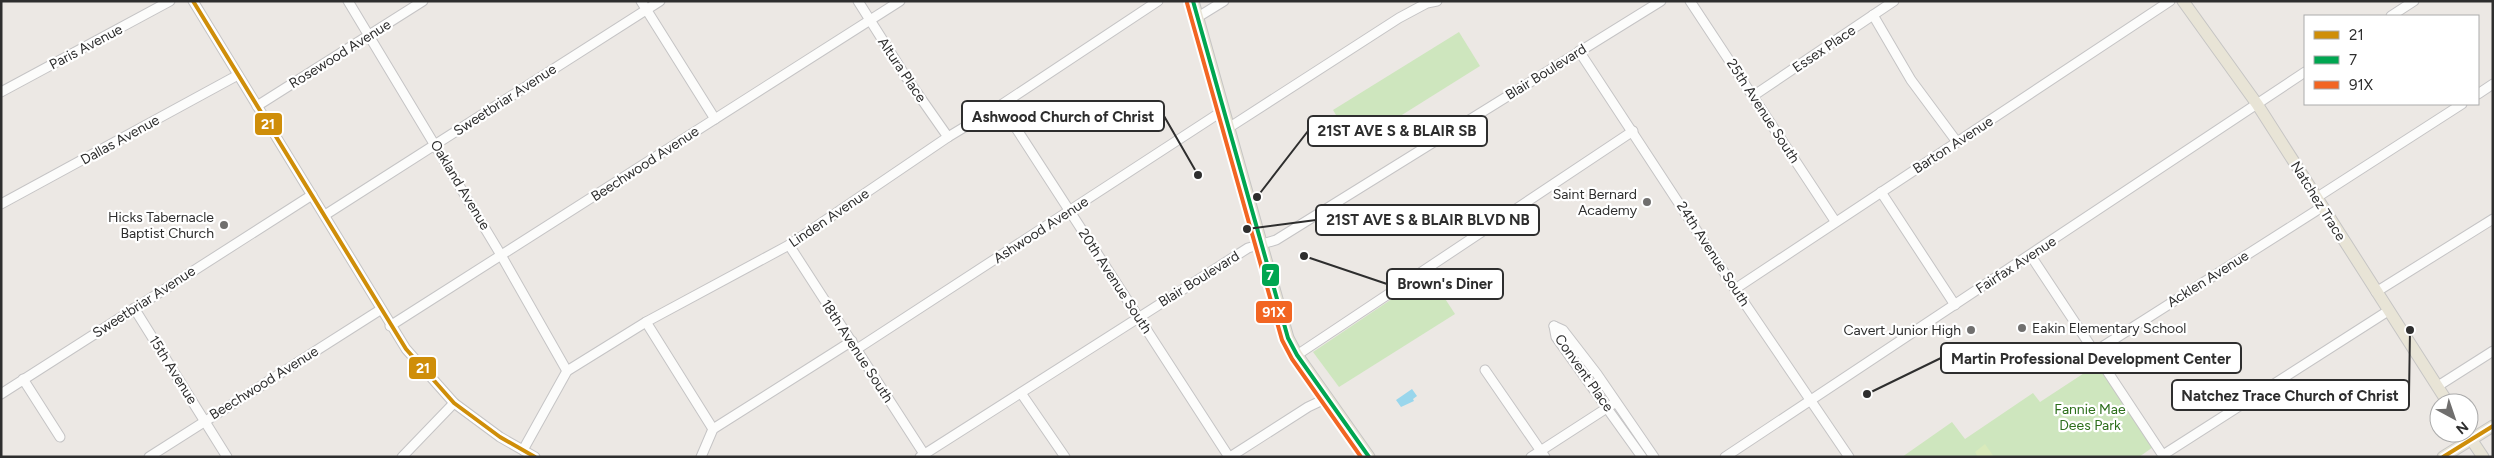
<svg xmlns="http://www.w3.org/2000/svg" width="2494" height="458" viewBox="0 0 2494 458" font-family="Figtree,sans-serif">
<rect width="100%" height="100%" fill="#ece8e4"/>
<g fill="#cee6be">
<polygon points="1459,32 1480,66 1354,145 1333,110"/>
<polygon points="1429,274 1455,314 1339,387 1313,352"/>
<polygon points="2101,362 2156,445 2139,457 1902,457 1952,422 1965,439 2033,393 2040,402"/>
</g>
<polygon fill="#d9eabb" points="1985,444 1994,457 1978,457 1975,452"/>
<polygon fill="#99d6ec" points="1412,389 1417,396 1413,399 1414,401 1401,407 1396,400"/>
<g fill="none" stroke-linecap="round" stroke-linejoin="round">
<g stroke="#c5c4c5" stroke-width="11">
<g id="minor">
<polyline points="193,1 406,349 454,403 500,437 535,457"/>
<polyline points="348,1 501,255 567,371"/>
<polyline points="641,1 715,119"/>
<polyline points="858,1 906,77 948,137"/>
<polyline points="1690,1 1835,221"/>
<polyline points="1873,15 1911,80 1957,142"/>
<polyline points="2391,16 2414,1"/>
<polyline points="1198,17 1224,1"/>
<polyline points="1579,51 1735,289 1849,457"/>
<polyline points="1,92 170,1"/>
<polyline points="2478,94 2493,84"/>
<polyline points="1753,96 1894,1"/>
<polyline points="1001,105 1229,457"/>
<polyline points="257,106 423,1"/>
<polyline points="1230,127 1399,18 1427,3 1437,1"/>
<polyline points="1881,192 1955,305"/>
<polyline points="2316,198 2462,104"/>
<polyline points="1,204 238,75"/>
<polyline points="325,215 660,1"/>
<polyline points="789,245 926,457"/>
<polyline points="2031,256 2164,457"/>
<polyline points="1735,289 2170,1"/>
<polyline points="2376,292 2493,219"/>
<polyline points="134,308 227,457"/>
<polyline points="646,322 713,429"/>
<polyline points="390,326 900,1"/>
<polyline points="1554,326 1563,330 1597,374 1654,457"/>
<polyline points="1554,326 1556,337 1642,457"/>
<polyline points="857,349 1224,110"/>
<polyline points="2094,352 2322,207"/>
<polyline points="1297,355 1633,131"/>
<polyline points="1485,370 1545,457"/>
<polyline points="23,379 60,437"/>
<polyline points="2438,386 2493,351"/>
<polyline points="1021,393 1065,457"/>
<polyline points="1,394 312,195"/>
<polyline points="523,450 567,371 646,322 789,245 948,137 1001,105 1158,1"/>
<polyline points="2163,455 2388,311"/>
<polyline points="149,457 380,310"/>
<polyline points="402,457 454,403"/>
<polyline points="701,457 713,429 852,341"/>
<polyline points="920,457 1248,248 1276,240 1661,1"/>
<polyline points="1230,457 1308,407 1327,398"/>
<polyline points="1531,457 1613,404"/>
<polyline points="1725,457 2305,72"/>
</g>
</g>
<g stroke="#c6c5c4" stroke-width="13">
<g id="major">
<polyline points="1193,1 1288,338 1297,355 1369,457"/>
<polyline points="2183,1 2257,104 2448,403"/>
<polyline points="2467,433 2483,457"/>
<polyline points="2443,457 2493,426"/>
</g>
</g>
<use href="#minor" stroke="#fcfcfb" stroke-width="9"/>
<use href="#major" stroke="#e8e4d6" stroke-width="11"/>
<g stroke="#fff" stroke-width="8">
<g id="bus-1">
<polyline points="193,1 406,349 454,403 500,437 535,457"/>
<polyline points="2443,457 2493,426"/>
</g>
</g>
<g stroke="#fff" stroke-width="8">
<polyline id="bus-2" points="1193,1 1288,338 1297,355 1369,457"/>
</g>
<g stroke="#fff" stroke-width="8">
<polyline id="bus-3" points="1187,3 1282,340 1292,359 1361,457"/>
</g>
<use href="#bus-1" stroke="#cf8e09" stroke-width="4"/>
<use href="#bus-2" stroke="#00a651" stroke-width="4"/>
<use href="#bus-3" stroke="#f26522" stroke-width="4"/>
</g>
<g fill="#706f6e" stroke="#fff" stroke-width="2">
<circle cx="1647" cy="202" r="5"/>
<circle cx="224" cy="225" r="5"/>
<circle cx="2022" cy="328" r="5"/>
<circle cx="1971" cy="330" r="5"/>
</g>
<g text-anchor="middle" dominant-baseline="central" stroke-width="4.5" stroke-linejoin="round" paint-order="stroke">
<g font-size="14" fill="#2e2e2e" stroke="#fff">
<text transform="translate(86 47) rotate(-28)">Paris Avenue</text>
<text transform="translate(1824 49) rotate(-34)">Essex Place</text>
<text transform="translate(340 54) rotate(-32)">Rosewood Avenue</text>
<text transform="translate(902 70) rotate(56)">Altura Place</text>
<text transform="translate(1546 72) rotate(-32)">Blair Boulevard</text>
<text transform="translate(505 100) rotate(-33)">Sweetbriar Avenue</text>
<text transform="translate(1763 111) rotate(57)">25th Avenue South</text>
<text transform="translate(120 140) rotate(-29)">Dallas Avenue</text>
<text transform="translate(1953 145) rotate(-33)">Barton Avenue</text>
<text transform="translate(645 164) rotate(-33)">Beechwood Avenue</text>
<text transform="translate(460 185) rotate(59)">Oakland Avenue</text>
<text transform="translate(2318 201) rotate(58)">Natchez Trace</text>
<text transform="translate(829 218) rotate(-34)">Linden Avenue</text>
<text transform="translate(1041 230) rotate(-33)">Ashwood Avenue</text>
<text transform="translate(1713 254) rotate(57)">24th Avenue South</text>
<text transform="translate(2016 265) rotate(-33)">Fairfax Avenue</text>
<text transform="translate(1199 279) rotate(-32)">Blair Boulevard</text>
<text transform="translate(2208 279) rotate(-32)">Acklen Avenue</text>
<text transform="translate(1115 281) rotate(57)">20th Avenue South</text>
<text transform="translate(144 302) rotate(-33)">Sweetbriar Avenue</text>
<text transform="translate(857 351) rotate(57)">18th Avenue South</text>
<text transform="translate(173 370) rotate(58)">15th Avenue</text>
<text transform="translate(1584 373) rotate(55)">Convent Place</text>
<text transform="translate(264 383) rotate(-32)">Beechwood Avenue</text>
</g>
<g font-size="14" fill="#2e2e2e" stroke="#fff" text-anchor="end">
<text x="1637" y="194">Saint Bernard<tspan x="1637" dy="16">Academy</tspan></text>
<text x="214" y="217">Hicks Tabernacle<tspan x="214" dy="16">Baptist Church</tspan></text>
<text x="2032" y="328" text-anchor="start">Eakin Elementary School</text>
<text x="1961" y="330">Cavert Junior High</text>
</g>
<g font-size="14" fill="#2c6e1b" stroke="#fff">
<text x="2090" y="409">Fannie Mae<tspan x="2090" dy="16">Dees Park</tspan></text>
</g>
</g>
<path fill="none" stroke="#2e2e2e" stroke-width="2" d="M1198 175L1164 116M1257 197L1308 131M1247 229L1316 220M1304 256L1387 284M1867 394L1941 358M2410 330L2409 395"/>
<g fill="#2e2e2e" stroke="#fff" stroke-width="2">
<circle cx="1198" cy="175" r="5"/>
<circle cx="1257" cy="197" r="5"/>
<circle cx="1247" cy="229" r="5"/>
<circle cx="1304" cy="256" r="5"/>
<circle cx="1867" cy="394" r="5"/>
<circle cx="2410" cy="330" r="5"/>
</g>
<g fill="#fff" stroke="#2e2e2e" stroke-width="2">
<rect x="962" y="101" width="202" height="30" rx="5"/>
<rect x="1308" y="116" width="179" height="30" rx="5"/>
<rect x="1316" y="205" width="223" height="30" rx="5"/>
<rect x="1387" y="269" width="116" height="30" rx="5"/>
<rect x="1941" y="343" width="300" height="30" rx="5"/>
<rect x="2172" y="380" width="237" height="30" rx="5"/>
</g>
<g font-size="15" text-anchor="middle" font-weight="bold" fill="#2e2e2e">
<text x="1063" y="122">Ashwood Church of Christ</text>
<text x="1397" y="136">21ST AVE S &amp; BLAIR SB</text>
<text x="1428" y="225">21ST AVE S &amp; BLAIR BLVD NB</text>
<text x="1445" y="289">Brown's Diner</text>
<text x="2091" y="364">Martin Professional Development Center</text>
<text x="2290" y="401">Natchez Trace Church of Christ</text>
</g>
<g stroke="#fff" stroke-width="2">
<rect x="254" y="112" width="29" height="24" rx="5" fill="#cf8e09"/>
<rect x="1261" y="263" width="19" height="24" rx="5" fill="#00a651"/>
<rect x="1255" y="300" width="38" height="24" rx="5" fill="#f26522"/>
<rect x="408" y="356" width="29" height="24" rx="5" fill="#cf8e09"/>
</g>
<g font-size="14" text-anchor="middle" font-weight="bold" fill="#fff">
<text x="268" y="129">21</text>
<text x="1270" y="280">7</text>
<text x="1274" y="317">91X</text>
<text x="423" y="373">21</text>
</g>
<rect width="2494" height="458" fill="none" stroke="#2e2e2e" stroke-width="5"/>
<rect x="2304" y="15" width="175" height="90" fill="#ffffff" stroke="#ababab"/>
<rect x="2314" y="31" width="25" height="8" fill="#cf8e09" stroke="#ababab"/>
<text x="2349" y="40" font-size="15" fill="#2e2e2e">21</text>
<rect x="2314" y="56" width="25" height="8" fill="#00a651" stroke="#ababab"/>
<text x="2349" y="65" font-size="15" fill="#2e2e2e">7</text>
<rect x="2314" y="81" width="25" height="8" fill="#f26522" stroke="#ababab"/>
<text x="2349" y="90" font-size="15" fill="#2e2e2e">91X</text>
<g transform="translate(2454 418) rotate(140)"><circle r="24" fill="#ffffff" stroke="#ababab"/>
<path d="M0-4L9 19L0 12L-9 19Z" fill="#706f6e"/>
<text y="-8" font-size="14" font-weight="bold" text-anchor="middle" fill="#2e2e2e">N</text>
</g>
</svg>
